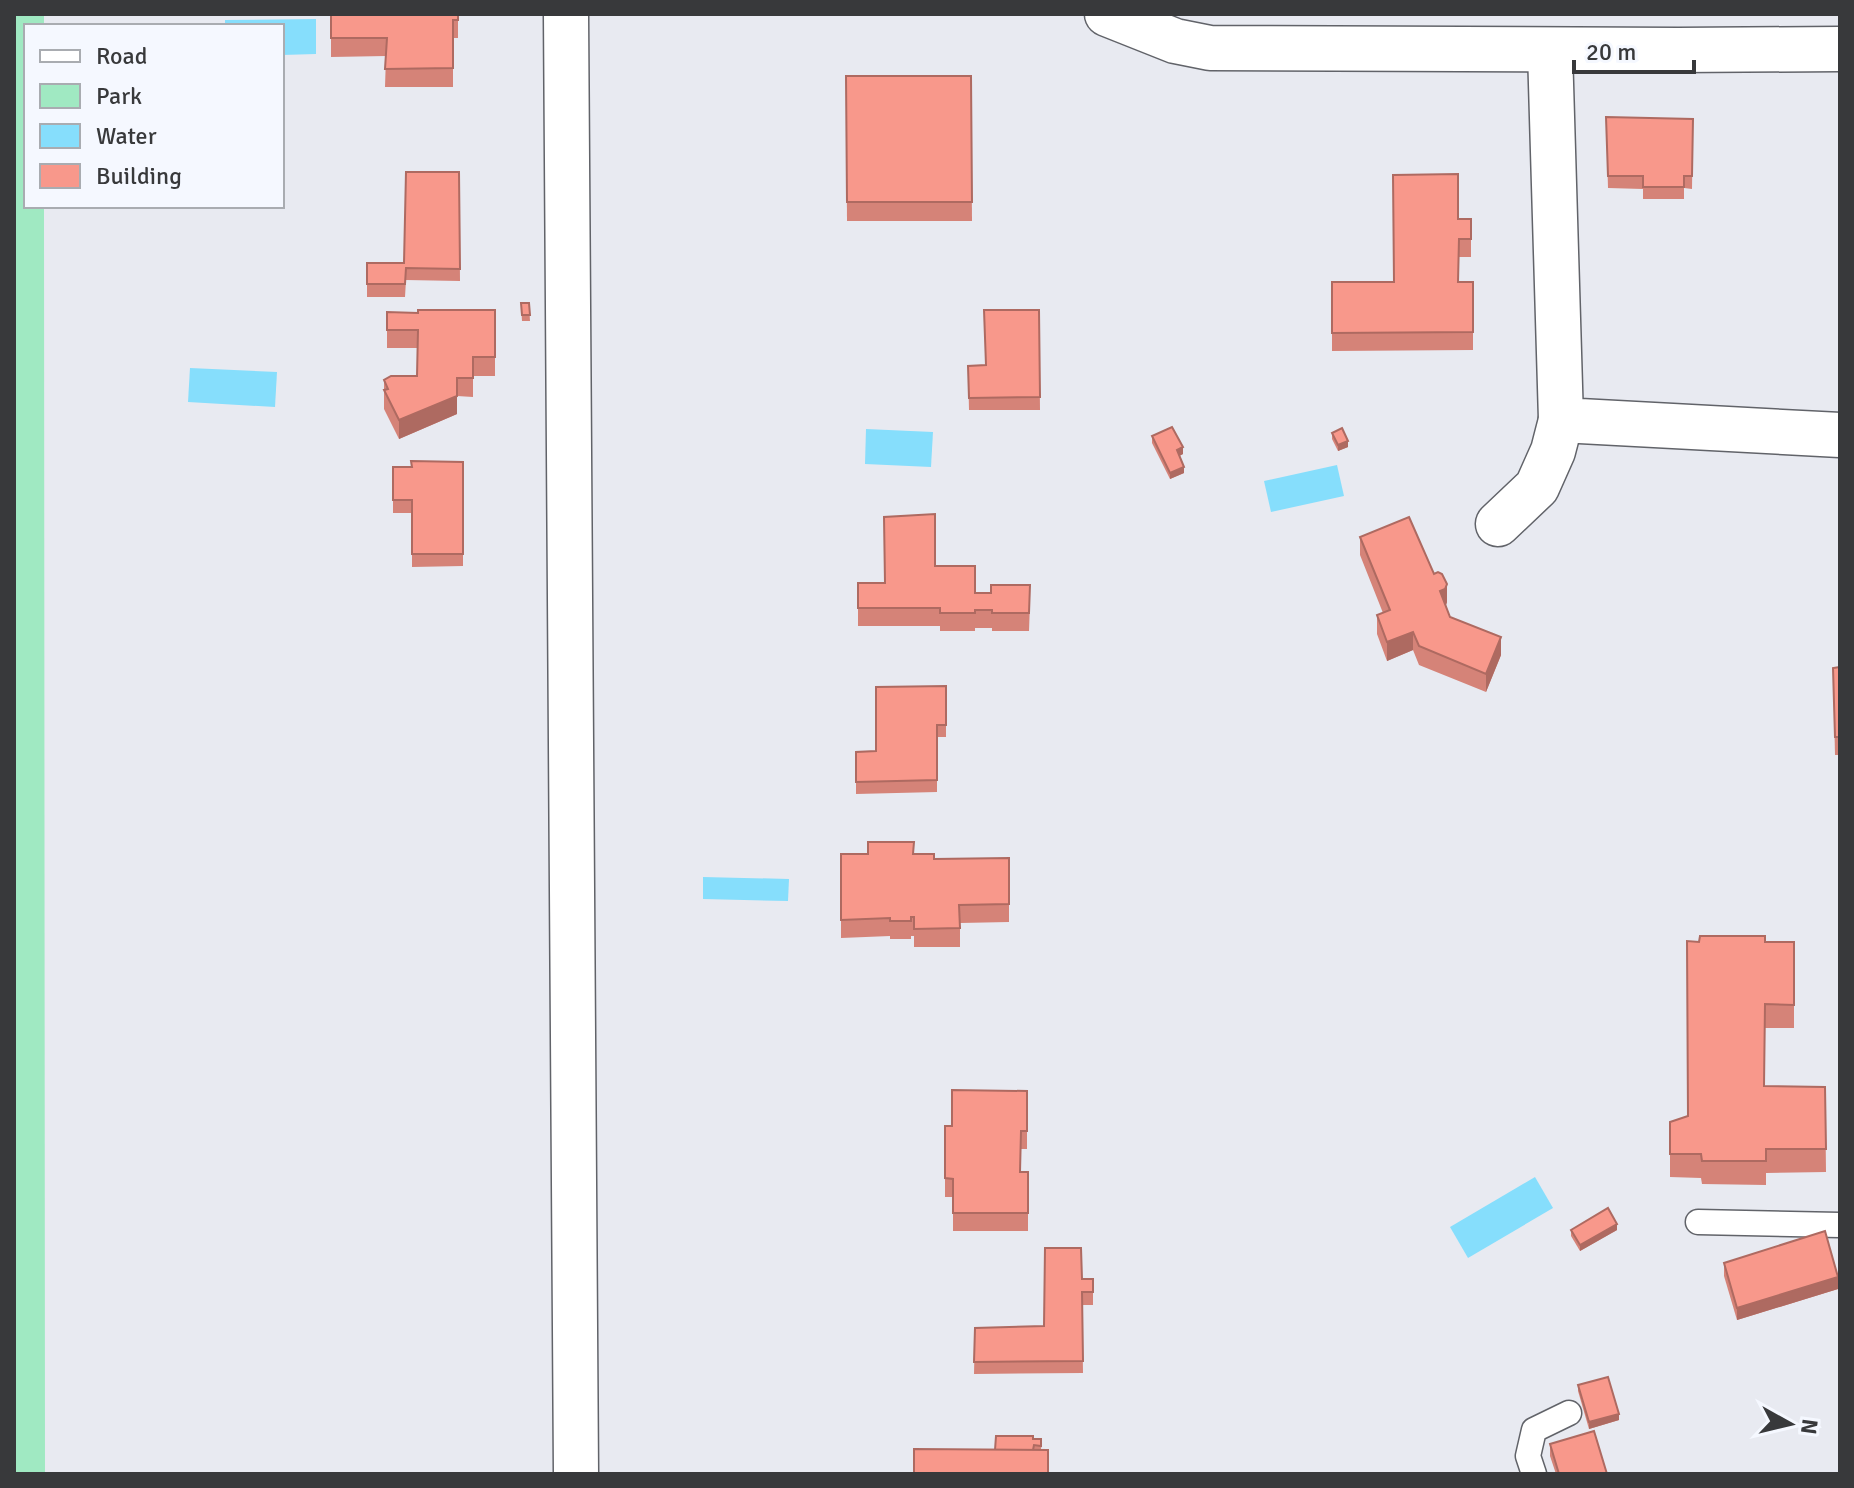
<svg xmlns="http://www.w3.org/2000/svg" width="1854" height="1488" viewBox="0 0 1854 1488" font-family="Signika,sans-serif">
<rect width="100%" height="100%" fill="#e8eaf1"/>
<polygon fill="#a0e9c2" points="14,14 44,14 44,26 26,26 26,206 44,206 45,1474 14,1474"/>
<g fill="#86defc">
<polygon points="316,19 316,54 282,55 282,26 225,26 225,20"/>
<polygon points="190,368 277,372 275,407 188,402"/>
<polygon points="866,429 933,432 931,467 865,464"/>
<polygon points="1337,465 1344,496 1271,512 1264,481"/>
<polygon points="703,877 789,879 788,901 703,899"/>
<polygon points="1535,1177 1553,1208 1468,1258 1450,1227"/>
</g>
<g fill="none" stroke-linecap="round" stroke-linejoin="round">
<g stroke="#616369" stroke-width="27">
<g id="lane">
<polyline points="1698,1222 1840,1225"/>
<polyline points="1534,1474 1528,1456 1534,1430 1569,1413"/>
</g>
</g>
<g stroke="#616369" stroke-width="47">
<g id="street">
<polyline points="566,14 576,1474"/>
<polyline points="1107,14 1175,41 1210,48 1678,50 1840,49"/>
<polyline points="1550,50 1561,420 1840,435"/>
<polyline points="1498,524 1537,487 1553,451 1561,420"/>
</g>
</g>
<use href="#lane" stroke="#fff" stroke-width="24"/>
<use href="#street" stroke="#fff" stroke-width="44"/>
</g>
<g fill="#d58378">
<polygon points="331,14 458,14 458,38 453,38 453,87 385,87 386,56 331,57"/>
<polygon points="846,76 971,76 972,221 847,221"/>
<polygon points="1606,117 1693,119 1692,189 1684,188 1684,199 1643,199 1643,189 1608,188"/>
<polygon points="459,172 460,281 406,280 405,297 367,297 367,284 404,263"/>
<polygon points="1458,219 1471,219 1471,257 1459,257 1458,282 1473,282 1473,350 1332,351 1332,282 1394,282"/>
<polygon points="521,303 529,303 530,321 522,321"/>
<polygon points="495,310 495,376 473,376 473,397 457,396 457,414 399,439 384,409 384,380 417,376 417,348 387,348 387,312 418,313"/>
<polygon points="1039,310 1040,410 969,410 968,366 985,365"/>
<polygon points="1332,433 1348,447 1338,451 1332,439"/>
<polygon points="1152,436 1183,454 1179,456 1184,473 1170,479 1152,443"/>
<polygon points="463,462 463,566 412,567 412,513 393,513 393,467 411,467"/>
<polygon points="1360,537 1447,602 1446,605 1450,617 1501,655 1486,692 1419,665 1413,650 1387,661 1377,634 1377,615 1383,613 1360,555"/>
<polygon points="935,566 975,593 1030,603 1029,631 992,631 992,628 975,628 975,631 940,631 940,626 858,626 858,583 885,583"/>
<polygon points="1840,667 1840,755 1835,755 1833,668"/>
<polygon points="946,686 946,737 937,737 937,792 856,794 856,752 876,751"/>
<polygon points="841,854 913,854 934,859 1009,858 1009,922 960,923 960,947 914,947 914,936 911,936 911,939 890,939 890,936 841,938"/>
<polygon points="1699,942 1794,942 1794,1028 1765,1028 1764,1086 1825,1087 1826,1172 1766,1173 1766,1185 1702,1184 1701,1178 1670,1177 1670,1122 1688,1116"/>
<polygon points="1027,1091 1027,1149 1021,1149 1020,1172 1028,1172 1028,1231 953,1231 953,1197 945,1197 945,1126 952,1126"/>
<polygon points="1571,1230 1617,1230 1580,1251 1571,1236"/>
<polygon points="1724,1263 1838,1289 1737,1320 1724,1276"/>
<polygon points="1082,1279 1093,1279 1093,1305 1082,1305 1083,1373 974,1374 975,1328 1044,1326"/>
<polygon points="1578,1385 1619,1420 1589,1429 1578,1391"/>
<polygon points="1033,1439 1041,1439 1041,1450 995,1450"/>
<polygon points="1550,1444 1607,1474 1556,1474 1550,1456"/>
</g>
<g fill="#ae6a61">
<polygon points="457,396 457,414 399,439 399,420"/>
<polygon points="1348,441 1348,447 1338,451 1338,445"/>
<polygon points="1183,447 1183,454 1177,457 1177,450"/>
<polygon points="1184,467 1184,473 1170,479 1170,473"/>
<polygon points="1447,584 1447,602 1445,608 1440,591"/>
<polygon points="1413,632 1413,650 1387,661 1387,642"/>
<polygon points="1501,637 1501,655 1486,692 1486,674"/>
<polygon points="1617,1224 1617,1230 1580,1251 1580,1245"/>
<polygon points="1838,1277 1838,1289 1737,1320 1737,1308"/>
<polygon points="1619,1414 1619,1420 1589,1429 1589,1422"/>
</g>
<g fill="#f8988b" stroke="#ae6a61" stroke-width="2">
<polygon points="331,14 458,14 458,20 453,20 453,68 385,69 387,38 331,38"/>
<polygon points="846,76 971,76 972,202 847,202"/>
<polygon points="1606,117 1693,119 1692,176 1684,176 1684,187 1643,187 1643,176 1608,176"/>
<polygon points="406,172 459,172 460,269 406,268 405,284 367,284 367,263 404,263"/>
<polygon points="1458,174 1458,219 1471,219 1471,239 1459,239 1458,282 1473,282 1473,332 1332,333 1332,282 1394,282 1393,175"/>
<polygon points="521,303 529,303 530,315 522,315"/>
<polygon points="418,310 495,310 495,357 473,357 473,378 457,378 457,396 399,420 384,390 388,389 384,380 391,376 417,376 418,330 387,330 387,312 418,313"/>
<polygon points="984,310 1039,310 1040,397 969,398 968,366 986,365"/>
<polygon points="1172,427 1183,447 1177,450 1184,467 1170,473 1152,436"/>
<polygon points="1342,428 1348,441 1338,445 1332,433"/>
<polygon points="411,461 463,462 463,554 412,554 412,500 393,500 393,467 412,467"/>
<polygon points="935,514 935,566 975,566 975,593 991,593 991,585 1030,585 1029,613 992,613 992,610 975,610 975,613 940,613 940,608 858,608 858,583 885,583 884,517"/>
<polygon points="1409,517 1434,574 1438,572 1442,574 1447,584 1445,589 1440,591 1450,617 1501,637 1486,674 1419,646 1413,632 1387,642 1377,615 1390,610 1360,537"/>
<polygon points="1840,667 1840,737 1835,737 1833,668"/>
<polygon points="946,686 946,725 937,725 937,780 856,782 856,752 876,751 876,687"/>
<polygon points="868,842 914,842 913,854 934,854 934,859 1009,858 1009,904 959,905 960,928 914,929 914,917 911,917 911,921 890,921 890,918 841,920 841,854 868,854"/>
<polygon points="1700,936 1765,936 1765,942 1794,942 1794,1005 1765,1004 1764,1086 1825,1087 1826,1149 1766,1149 1766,1161 1702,1161 1701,1154 1670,1154 1670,1122 1688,1116 1687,941 1699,942"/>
<polygon points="952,1090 1027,1091 1027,1131 1021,1131 1020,1172 1028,1172 1028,1213 953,1213 953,1179 945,1178 945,1126 952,1126"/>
<polygon points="1608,1208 1617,1224 1580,1245 1571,1230"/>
<polygon points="1825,1231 1838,1277 1737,1308 1724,1263"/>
<polygon points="1045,1248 1081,1248 1082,1279 1093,1279 1093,1292 1082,1292 1083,1361 974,1362 975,1328 1044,1326"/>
<polygon points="1608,1377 1619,1414 1589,1422 1578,1385"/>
<polygon points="1594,1431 1607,1474 1559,1474 1550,1444"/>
<polygon points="996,1436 1033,1436 1033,1439 1041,1439 1041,1446 1034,1445 1033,1450 995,1450"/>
<polygon points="914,1449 1048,1450 1048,1474 914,1474"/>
</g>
<rect width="1854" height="1488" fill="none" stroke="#38393b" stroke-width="32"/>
<rect x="24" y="24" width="260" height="184" fill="#f5f8ff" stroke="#a9acb1" stroke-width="2"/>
<rect x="40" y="50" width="40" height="12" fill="#ffffff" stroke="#a9acb1" stroke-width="2"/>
<text x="96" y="64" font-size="24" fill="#38393b">Road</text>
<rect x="40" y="84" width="40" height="24" fill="#a0e9c2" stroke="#a9acb1" stroke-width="2"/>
<text x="96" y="104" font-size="24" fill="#38393b">Park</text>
<rect x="40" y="124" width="40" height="24" fill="#86defc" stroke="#a9acb1" stroke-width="2"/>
<text x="96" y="144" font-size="24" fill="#38393b">Water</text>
<rect x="40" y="164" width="40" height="24" fill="#f8988b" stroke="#a9acb1" stroke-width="2"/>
<text x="96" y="184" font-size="24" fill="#38393b">Building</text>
<g transform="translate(1790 1424) rotate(98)" stroke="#f5f8ff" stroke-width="6" paint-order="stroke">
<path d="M0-6L14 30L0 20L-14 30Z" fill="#38393b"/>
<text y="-12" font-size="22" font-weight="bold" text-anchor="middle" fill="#38393b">N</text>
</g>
<path d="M1574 60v12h120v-12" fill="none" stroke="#38393b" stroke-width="4"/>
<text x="1586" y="60" font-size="24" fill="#38393b" stroke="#f5f8ff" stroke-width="6" paint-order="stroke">20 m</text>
</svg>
